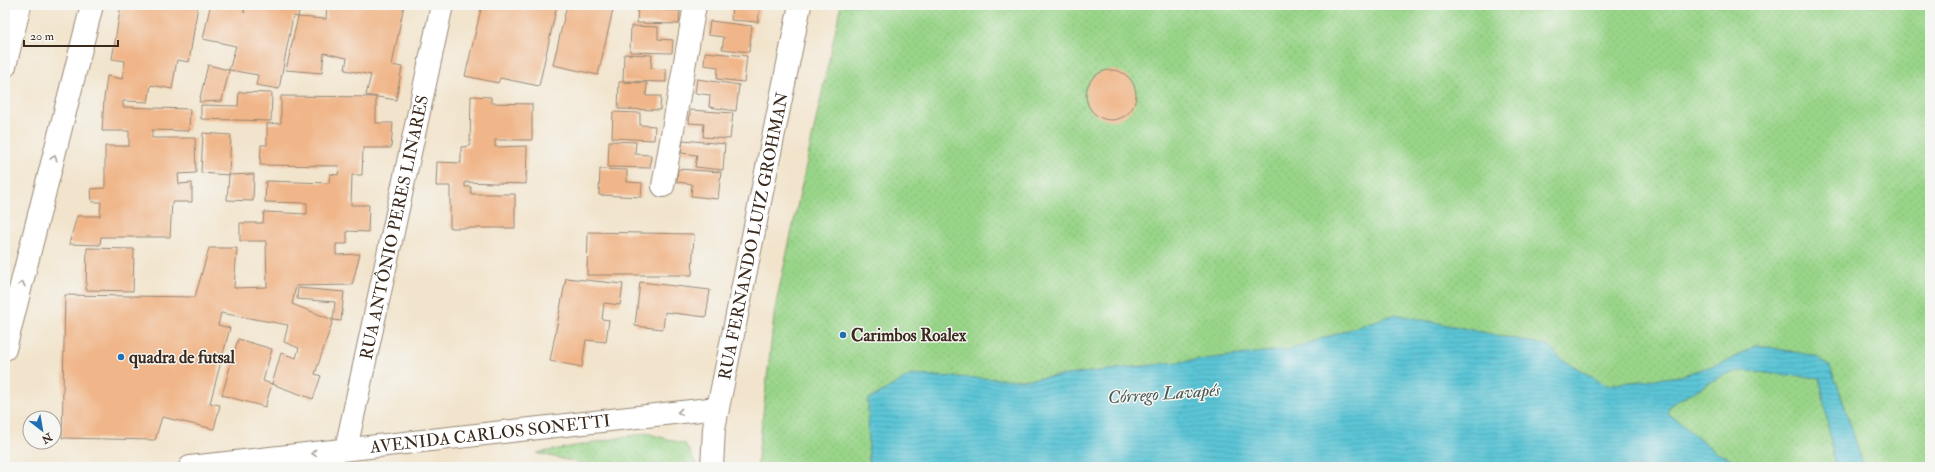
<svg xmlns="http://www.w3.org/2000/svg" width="1935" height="472" viewBox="0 0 1935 472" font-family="'IM FELL Double Pica',serif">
<defs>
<pattern id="park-dots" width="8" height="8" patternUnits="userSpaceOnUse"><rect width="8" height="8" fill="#99d589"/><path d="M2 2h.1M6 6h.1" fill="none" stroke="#85b776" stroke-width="1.8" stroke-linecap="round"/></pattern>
<pattern id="water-rules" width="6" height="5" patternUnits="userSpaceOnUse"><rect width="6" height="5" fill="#5bc5d6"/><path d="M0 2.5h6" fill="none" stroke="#50a9b7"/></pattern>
</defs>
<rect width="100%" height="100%" fill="#f6f6f2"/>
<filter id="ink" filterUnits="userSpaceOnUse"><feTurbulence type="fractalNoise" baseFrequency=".025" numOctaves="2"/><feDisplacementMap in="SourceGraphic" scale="8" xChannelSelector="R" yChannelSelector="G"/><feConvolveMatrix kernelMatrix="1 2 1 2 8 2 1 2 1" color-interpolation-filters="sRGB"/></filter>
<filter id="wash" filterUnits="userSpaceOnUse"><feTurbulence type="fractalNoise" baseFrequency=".012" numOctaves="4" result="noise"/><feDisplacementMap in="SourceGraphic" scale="16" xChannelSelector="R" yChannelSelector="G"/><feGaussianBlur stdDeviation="0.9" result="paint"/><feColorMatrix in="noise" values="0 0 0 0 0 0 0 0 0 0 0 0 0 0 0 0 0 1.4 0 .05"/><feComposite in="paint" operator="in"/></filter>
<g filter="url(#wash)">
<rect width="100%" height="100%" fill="#f2e4cc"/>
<g fill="url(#park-dots)" stroke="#6a8054">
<polygon points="841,5 1930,5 1930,467 757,467 775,308"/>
<polygon points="646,433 685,444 698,467 587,467 580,463 537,453"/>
</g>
<polygon fill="url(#water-rules)" stroke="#4b787a" points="1395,314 1550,346 1560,358 1606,385 1680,376 1725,362 1757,345 1816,356 1830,367 1838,386 1864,467 1835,467 1820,378 1747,371 1736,372 1723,375 1669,406 1668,413 1717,453 1753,467 869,467 868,400 911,375 1022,380 1291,349"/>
<g id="blocks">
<g fill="#f0b588">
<polygon points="121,5 198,5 189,62 177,60 172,89 151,85 148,102 123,101 123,107 190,109 189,131 152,130 152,138 195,138 196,173 178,174 179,184 192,183 192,202 172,202 170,237 101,237 100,245 69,244 77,216 100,216 101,202 92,202 91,189 105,188 105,146 129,146 129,131 102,131 104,99 107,76 122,79 125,61 112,59"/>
<polygon points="203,5 245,5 244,13 245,5 300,5 298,17 293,16 279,89 256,85 258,75 229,70 222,101 199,102 208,65 229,70 236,46 203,39 210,7"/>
<polygon points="327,5 352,5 358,7 359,5 404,5 392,65 402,67 396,100 366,95 371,75 345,70 347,58 324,53 322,73 286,70 298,17 326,19"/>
<polygon points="482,5 557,5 539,86 500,78 498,83 465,76"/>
<polygon points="567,5 614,5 598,75 553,65"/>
<polygon points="638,5 665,5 665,10 680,11 679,24 637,23"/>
<polygon points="718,5 760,5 758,22 731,20 732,7"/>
<polygon points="710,21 752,26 749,52 722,49 724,37 708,35"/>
<polygon points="631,26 658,27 658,39 673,40 672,53 630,52"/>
<polygon points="705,52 747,56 744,82 717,79 718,67 704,65"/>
<polygon points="624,54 652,55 651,68 666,69 666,82 623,81"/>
<circle cx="1111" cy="95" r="25"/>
<polygon points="697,79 739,85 736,111 709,107 710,95 695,93"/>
<polygon points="619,82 647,83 646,96 661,96 660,110 618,109"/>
<polygon points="239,92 272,93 271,121 201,119 201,105 238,106"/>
<polygon points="281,96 376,97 376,123 393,123 391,148 363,148 362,175 352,175 351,205 369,205 368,232 347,231 347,244 336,244 336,255 360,254 352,285 296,286 292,304 333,320 315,374 321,376 313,399 272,384 281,353 296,358 299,348 284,342 288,325 221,313 218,325 230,328 210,403 220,405 214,429 162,417 155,440 62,438 65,295 195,297 209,248 237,248 234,288 267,287 266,241 240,241 240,223 263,223 264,212 307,214 307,203 265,202 266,181 329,183 330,174 338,175 339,166 260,165 261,145 267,145 267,124 281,123"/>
<polygon points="471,96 491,97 491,103 532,104 532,140 495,140 495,147 527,146 526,184 465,182 465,187 471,187 471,194 515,194 515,228 450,228 450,186 436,186 437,162 461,163 461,147 470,146"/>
<polygon points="690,110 733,113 730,139 703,137 704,124 689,123"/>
<polygon points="613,112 640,113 640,125 655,126 654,140 612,138"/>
<polygon points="203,133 231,135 229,175 201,173"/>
<polygon points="683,140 725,144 723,170 695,167 697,155 681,153"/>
<polygon points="609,141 636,142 635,154 651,155 650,168 608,167"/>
<polygon points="600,169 627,170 627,182 642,183 641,197 599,195"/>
<polygon points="678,169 721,172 718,199 691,196 692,184 677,182"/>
<polygon points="254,174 253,201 227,200 229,175"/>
<polygon points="588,232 694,234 692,275 587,275"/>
<polygon points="87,248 134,249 133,291 86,290"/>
<polygon points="566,278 623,284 620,305 604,303 602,319 609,320 606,342 586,340 582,367 550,361"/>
<polygon points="640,282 710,290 706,317 665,312 663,329 635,326"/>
<polygon points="298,288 344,292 341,321 333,320 335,302 297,299"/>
<polygon points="238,339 272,349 263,381 272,384 265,407 222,395"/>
</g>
</g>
</g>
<g filter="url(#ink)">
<use href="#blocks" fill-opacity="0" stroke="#968775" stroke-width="1"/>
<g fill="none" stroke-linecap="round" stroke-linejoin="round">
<g stroke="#968775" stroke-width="24">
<g id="minor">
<polyline points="663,186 695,5"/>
<path id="s1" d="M346,449L442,5"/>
</g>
</g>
<g stroke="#968775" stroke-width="24">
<g id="tertiary">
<polyline points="5,66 20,5"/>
<polyline points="5,349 92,5"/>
<path id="s2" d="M190,467L718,408"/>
</g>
</g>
<g stroke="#968775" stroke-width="24">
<g id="secondary">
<path id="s3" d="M712,467L714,428L718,408L800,5"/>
</g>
</g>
<use href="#minor" stroke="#fff" stroke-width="22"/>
<use href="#tertiary" stroke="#fff" stroke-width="22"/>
<use href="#secondary" stroke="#fff" stroke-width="22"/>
</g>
<defs><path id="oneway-chevron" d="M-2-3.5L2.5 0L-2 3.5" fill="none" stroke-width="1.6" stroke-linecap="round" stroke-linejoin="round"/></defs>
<g stroke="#a79f9a">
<use href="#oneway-chevron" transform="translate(54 158) rotate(-76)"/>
<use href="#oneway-chevron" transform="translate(22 284) rotate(-76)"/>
<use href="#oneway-chevron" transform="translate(680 412) rotate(174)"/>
<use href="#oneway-chevron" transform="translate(314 453) rotate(174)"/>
</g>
</g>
<g fill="#1f6fb2" stroke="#f6f6f2" stroke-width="1.5">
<circle cx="843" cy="335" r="4"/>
<circle cx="121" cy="357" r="4"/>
</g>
<g text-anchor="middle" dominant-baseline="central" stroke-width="3" stroke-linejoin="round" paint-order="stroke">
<g font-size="17" fill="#3b2a1e" stroke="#f6f6f2">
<text stroke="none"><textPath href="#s1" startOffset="227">RUA ANTÔNIO PERES LINARES</textPath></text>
<text stroke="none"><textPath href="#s3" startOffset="235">RUA FERNANDO LUIZ GROHMAN</textPath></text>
<text stroke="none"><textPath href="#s2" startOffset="302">AVENIDA CARLOS SONETTI</textPath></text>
</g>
<g font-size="17" font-weight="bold" fill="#3b2a1e" stroke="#f6f6f2" text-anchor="start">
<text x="851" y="335">Carimbos Roalex</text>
<text x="129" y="357">quadra de futsal</text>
</g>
<g font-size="18" font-style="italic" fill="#455855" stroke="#f6f6f2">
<text transform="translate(1164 394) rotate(-4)">Córrego Lavapés</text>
</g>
</g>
<rect width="1935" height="472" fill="none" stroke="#f6f6f2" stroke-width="20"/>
<g transform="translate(42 430) rotate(149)"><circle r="19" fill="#f6f6f2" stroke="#aba49d"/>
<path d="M0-3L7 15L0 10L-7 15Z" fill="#1f6fb2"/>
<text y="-6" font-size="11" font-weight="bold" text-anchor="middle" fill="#3b2a1e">N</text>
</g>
<path d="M24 40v6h94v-6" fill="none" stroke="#3b2a1e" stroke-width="2"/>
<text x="30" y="40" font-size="12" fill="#3b2a1e" stroke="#f6f6f2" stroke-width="3" paint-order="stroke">20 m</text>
</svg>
